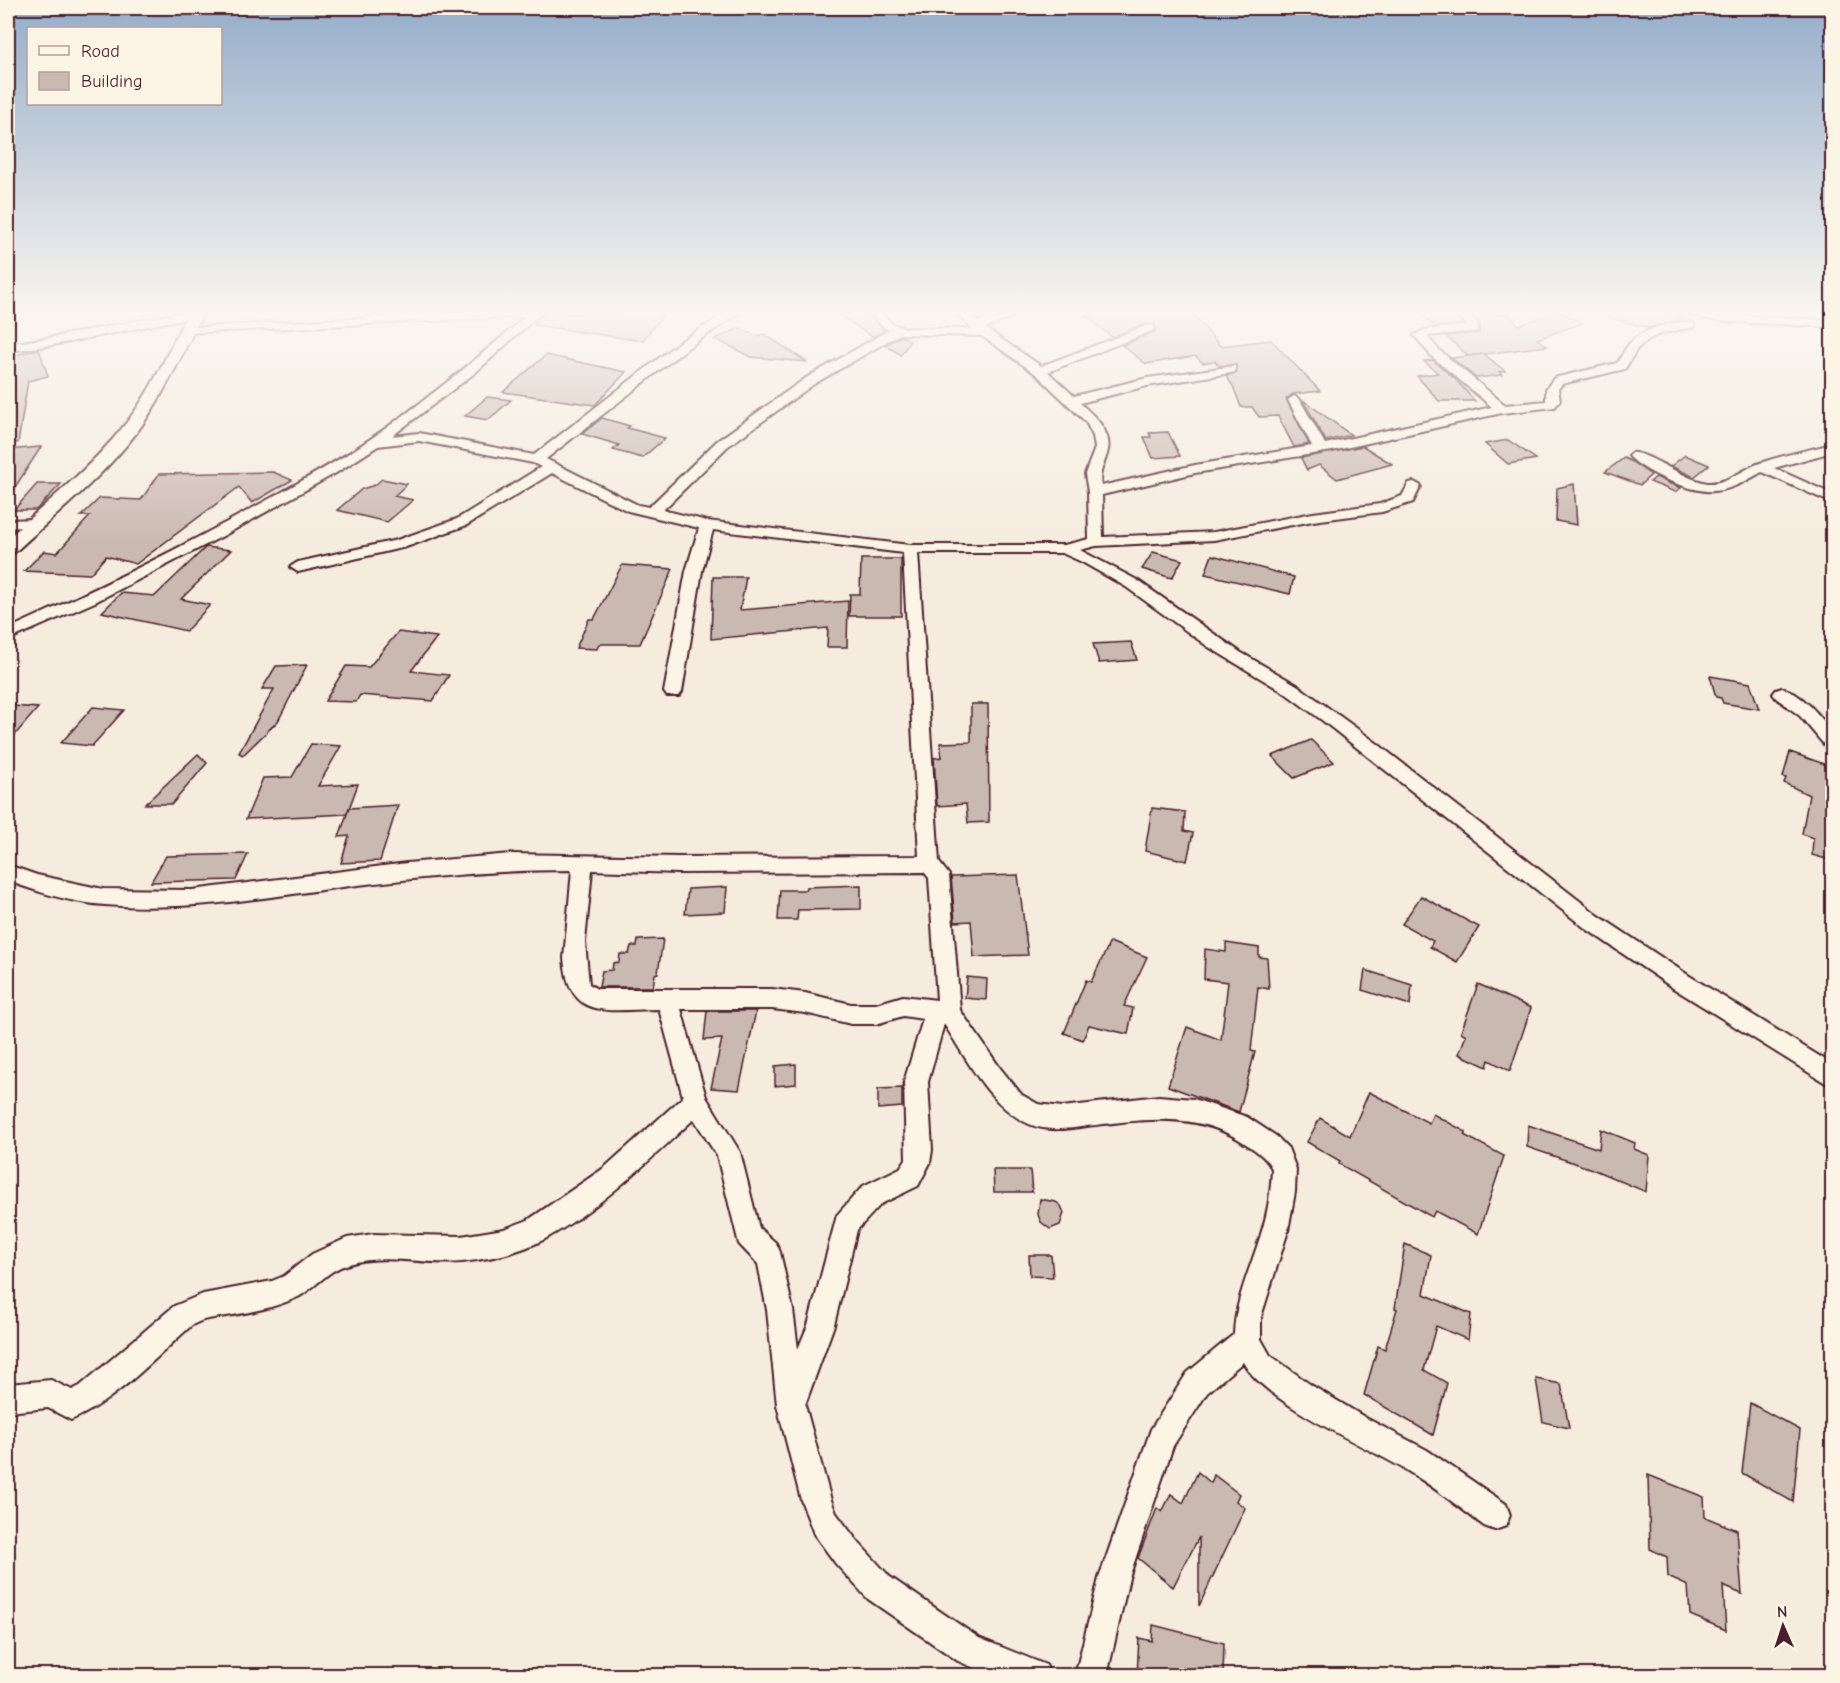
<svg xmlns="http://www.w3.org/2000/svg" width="1840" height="1683" viewBox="0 0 1840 1683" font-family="'Comic Neue',sans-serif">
<rect width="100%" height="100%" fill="#f5ecde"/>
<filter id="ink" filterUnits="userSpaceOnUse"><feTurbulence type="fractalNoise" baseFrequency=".0167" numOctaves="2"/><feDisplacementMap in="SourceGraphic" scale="12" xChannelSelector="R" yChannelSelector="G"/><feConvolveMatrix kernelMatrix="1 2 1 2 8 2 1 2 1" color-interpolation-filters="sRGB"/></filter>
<g filter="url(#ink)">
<g fill="#cab9b1" stroke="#4a1f2b" stroke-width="1.5">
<polygon points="582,311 606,313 666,311 642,341 534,325 535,322 545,312 580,314"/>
<polygon points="833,311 866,311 884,330 873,337"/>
<polygon points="1080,311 1190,311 1220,346 1271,340 1320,391 1293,394 1286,399 1309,444 1294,447 1278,416 1259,417 1252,407 1241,407 1233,386 1226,376 1237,373 1236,364 1219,366 1215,361 1203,363 1195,356 1146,364 1122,345 1155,332 1156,324 1145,324 1112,337"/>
<polygon points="1418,311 1453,311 1463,324 1435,327"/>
<polygon points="1558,311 1583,323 1537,339 1547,346 1468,356 1446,336 1479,333 1480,324 1473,315 1508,314 1519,325"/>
<polygon points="1610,311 1664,311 1686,318 1649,328 1609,318"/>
<polygon points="739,328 758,336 764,334 807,362 751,357 715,339"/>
<polygon points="901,336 910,341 901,355 885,345"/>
<polygon points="39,349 48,376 28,381 18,443 8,442 8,357"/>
<polygon points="1484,354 1505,371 1499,372 1502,375 1476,378 1452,358"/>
<polygon points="546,355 626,372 595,405 503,392"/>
<polygon points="1433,360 1457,381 1475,401 1439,401 1417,376 1438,373 1424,361"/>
<polygon points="487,397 511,400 488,420 465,416"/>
<polygon points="1303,400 1351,435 1326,441"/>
<polygon points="602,418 630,426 627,428 665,438 642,458 613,450 619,445 582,434"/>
<polygon points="1168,432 1180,456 1153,458 1144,437 1151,437 1149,433"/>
<polygon points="1508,440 1536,459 1508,464 1485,444"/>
<polygon points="1363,446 1392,464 1337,479 1319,465 1307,470 1301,458"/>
<polygon points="41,447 8,498 8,450"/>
<polygon points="1685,455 1709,465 1694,477 1671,466"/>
<polygon points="1624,458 1632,462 1651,475 1640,485 1605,472"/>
<polygon points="273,472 292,480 252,503 239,487 136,564 106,556 90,574 24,571 44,551 57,553 90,516 81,516 100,498 141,500 159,474"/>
<polygon points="1656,477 1668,483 1681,488 1675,492 1650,482"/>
<polygon points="382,479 407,484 394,496 413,500 387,522 337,510 362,489 375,485"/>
<polygon points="37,484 61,484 36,510 14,510"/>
<polygon points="1574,484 1577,525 1556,521 1557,488"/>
<polygon points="206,547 231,550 181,599 210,605 186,631 102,612 121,593 155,596"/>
<polygon points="1153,552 1182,560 1172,578 1142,569"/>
<polygon points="1212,555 1294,577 1290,594 1205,574"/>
<polygon points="861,559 901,559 901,616 849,616 850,594 860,594"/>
<polygon points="622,565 673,569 640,644 599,644 597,649 576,648 589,619 594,619"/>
<polygon points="713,577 746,577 740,610 848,601 847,647 827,647 828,628 711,639"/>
<polygon points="398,632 437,637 411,671 449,675 433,701 360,695 356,702 325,701 346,666 369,667"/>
<polygon points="1131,642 1137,660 1099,663 1093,644"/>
<polygon points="307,665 278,721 243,755 239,753 274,689 262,689 276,666"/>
<polygon points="1710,676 1750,683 1759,709 1723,703 1721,698 1716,697"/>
<polygon points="971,704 988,704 989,822 968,823 966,804 937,806 934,758 942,757 940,743 971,742"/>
<polygon points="13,706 38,708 8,743 8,712"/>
<polygon points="93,707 124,710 92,746 61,743"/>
<polygon points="1311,740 1334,762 1294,778 1272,756"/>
<polygon points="311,744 341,746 318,786 358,784 347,814 246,819 263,778 292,777"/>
<polygon points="1790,752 1833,767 1826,808 1833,810 1833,861 1812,855 1813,838 1802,834 1809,795 1784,783 1786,778 1783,777"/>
<polygon points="198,754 207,763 172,804 145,804"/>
<polygon points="398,805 380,861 341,863 349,836 339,837 349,808"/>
<polygon points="1152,808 1185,812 1184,831 1193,833 1187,861 1145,851"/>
<polygon points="248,854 236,880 151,882 166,856"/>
<polygon points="1018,875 1028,955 974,957 971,921 955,922 951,877"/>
<polygon points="861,885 861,909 798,910 797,920 778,920 780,890 805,890 806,887"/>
<polygon points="727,887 725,912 685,914 688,889"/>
<polygon points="1421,896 1479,927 1457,962 1430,947 1433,941 1402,924"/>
<polygon points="663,939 658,973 655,974 653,987 599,987 602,971 612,970 613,963 619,962 620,954 629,954 631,946 637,946 638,940"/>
<polygon points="1110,942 1147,957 1124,1006 1133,1008 1128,1034 1089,1025 1083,1040 1064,1033 1086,980 1091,982"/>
<polygon points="1226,943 1259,948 1259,957 1267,958 1269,989 1258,987 1251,1051 1255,1052 1239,1112 1168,1086 1187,1027 1221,1040 1228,982 1204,979 1205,949 1226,952"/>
<polygon points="1365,970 1412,985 1410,1005 1362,990"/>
<polygon points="967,977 987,979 986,1000 965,998"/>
<polygon points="1478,984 1531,1008 1510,1071 1489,1060 1487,1067 1459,1054 1466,1035 1461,1032"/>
<polygon points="707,1011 756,1011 739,1090 711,1088 722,1039 704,1040"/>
<polygon points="796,1064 796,1084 775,1086 775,1066"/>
<polygon points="902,1088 902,1107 878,1109 878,1089"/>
<polygon points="1369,1092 1429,1123 1433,1114 1466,1132 1464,1135 1504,1156 1478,1234 1435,1211 1432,1217 1339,1164 1340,1161 1307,1142 1320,1118 1350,1136"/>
<polygon points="1528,1125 1599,1149 1601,1129 1635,1143 1634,1149 1649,1155 1646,1192 1592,1169 1527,1147"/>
<polygon points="993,1170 1030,1170 1032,1192 994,1192"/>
<polygon points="1040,1199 1056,1202 1061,1206 1064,1213 1060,1225 1050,1229 1041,1222 1038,1215"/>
<polygon points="1405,1244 1431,1255 1424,1294 1471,1314 1468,1340 1436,1326 1424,1370 1447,1383 1433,1435 1364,1395 1378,1346 1385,1349 1397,1309 1395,1308"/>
<polygon points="1029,1255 1051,1255 1053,1277 1030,1276"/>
<polygon points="1536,1379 1561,1384 1569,1428 1543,1422"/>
<polygon points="1750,1403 1800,1430 1793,1502 1742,1473"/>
<polygon points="1198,1472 1211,1483 1214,1475 1239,1494 1236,1501 1245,1508 1199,1606 1199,1537 1173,1587 1138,1558 1157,1508 1162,1512 1171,1494 1183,1503"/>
<polygon points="1648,1475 1704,1497 1705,1517 1737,1530 1742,1594 1723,1586 1726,1630 1690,1615 1688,1586 1668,1577 1667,1557 1650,1549"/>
<polygon points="1153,1625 1224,1643 1223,1676 1137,1676 1139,1638 1152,1641"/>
</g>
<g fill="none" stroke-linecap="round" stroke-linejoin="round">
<g stroke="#4a1f2b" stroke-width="4">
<g id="minor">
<path d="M191,311H199L202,314L196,317C133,327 71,345 8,351V344C69,336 130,321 191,311Z"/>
<path d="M482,311H543L476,372L392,436L419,433L534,455L681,341L729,311H742L689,347L546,459L638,505L649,507L717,441L806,378L889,330L883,327L868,311H880L891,323L904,328L972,329L955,311H967L978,322L1010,311H1027L985,328L1041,366L1146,326H1154V330L1048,372L1074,396L1147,378L1235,366V372L1231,373L1147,386L1080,403C1092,414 1112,431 1108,450C1105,464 1098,471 1101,486L1195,465L1312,446L1288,400L1294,396L1300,400L1325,444L1492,407L1431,356L1414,335L1424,330L1467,326L1455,311H1466L1478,325L1477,331L1427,336L1439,350L1505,405L1546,401V389L1554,378L1617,363C1622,357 1624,349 1630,343C1643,329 1676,319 1694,323V327L1663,333L1649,339L1637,349L1625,369L1562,384L1558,389L1560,400L1555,407L1502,413L1332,451L1195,473L1102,495L1103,537L1214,532L1313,513L1380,504L1402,496L1409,483L1414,482L1421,486L1413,502L1382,512L1313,521L1214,540L1096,546L1080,550L1137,580L1240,652L1297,685L1374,741L1599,916L1688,975L1832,1064V1087L1673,988L1585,928L1323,721L1285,693L1207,646L1126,587L1082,562L1062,553H918L939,862L949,875L960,1010L1000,1068L1022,1095L1038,1104L1062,1107L1159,1096L1194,1099L1247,1117L1276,1136L1288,1148L1296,1169L1295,1192L1288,1231L1261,1317V1339L1270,1355L1311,1385L1366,1418L1427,1450L1506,1504L1510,1515L1506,1526L1495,1530L1484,1526C1459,1507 1433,1486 1406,1470C1364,1445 1265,1403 1243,1362L1207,1393L1173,1446L1129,1578L1107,1676H1075L1099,1578L1151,1429L1187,1373L1234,1334C1235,1300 1251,1267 1261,1234C1268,1213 1271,1191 1272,1169C1267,1158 1256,1150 1246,1144C1197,1110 1143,1120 1087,1126C1068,1129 1047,1132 1029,1124C989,1106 967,1059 944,1024L928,1082L932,1150L930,1163L918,1186L881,1204L857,1230L834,1325L805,1405L831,1500L836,1513L858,1542L890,1577L979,1638L1046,1665L1051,1676H993L958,1661L868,1599L836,1564L814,1534L801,1500L777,1405L767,1310L758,1264L739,1244L717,1156L694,1119C647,1162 601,1208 545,1239C521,1252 490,1259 462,1262C425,1265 385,1253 349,1264C329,1269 317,1286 300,1296C270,1311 236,1314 203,1320L192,1325C156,1357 116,1401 71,1420L48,1408L8,1412V1384L51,1380L72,1390L80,1386L174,1306L203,1294L272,1281L284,1276L312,1254L347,1238L373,1234L461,1236L504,1229L528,1220L604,1168L683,1097L659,1009C608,1009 569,1023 564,958L572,870C497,870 424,877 350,886C268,897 187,912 105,905C72,903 38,892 8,881V865L37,875L103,889L192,890L407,863L511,854L678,857L919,856L903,553L713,530L702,571L682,692L679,696H667L664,692L686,571L699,528L628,511L552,473L467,525L406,547L298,572L290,567L298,562L397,540L457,519L541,467L533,463L419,441L378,446L336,473L223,536L95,602L8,640V629C93,591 177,550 260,504C296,484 334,464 369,440C424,402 476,360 526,316L186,333L182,332V328ZM900,334L982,336L1036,374L1086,422L1093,436L1095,448L1085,474L1088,492L1089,539L1064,545H910L707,521L663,510L727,447L814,384ZM592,870L678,873L924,872L929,878L937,1000L903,996L876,1004H851L805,993L772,989H597L589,984L585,942ZM681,1009H772L805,1013L851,1024H876L903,1016L923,1019L904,1082L906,1159L900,1168L863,1186L837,1215L808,1325L798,1349L793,1310L780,1252L776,1243L759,1228L740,1152L706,1097Z"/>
<polygon points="1673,311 1832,321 1832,327 1717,321"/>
<path d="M1832,444V452L1774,468L1832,494V503L1762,472C1747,480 1732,490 1714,491C1692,493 1644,473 1629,456L1631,453C1644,450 1686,481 1708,483C1727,484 1743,469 1760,463C1783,455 1808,450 1832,444Z"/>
<polygon points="36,519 41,520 43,523 41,526 8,528 8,520"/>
<path d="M1782,688C1803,694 1819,715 1832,731V748L1826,747L1800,716L1776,698L1773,694L1776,690Z"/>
</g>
</g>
<g stroke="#4a1f2b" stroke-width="4">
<path id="tertiary" d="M189,311H204C183,352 164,396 137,432C103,477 56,514 15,552L8,554V538C47,502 90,468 123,427C151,393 169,350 189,311Z"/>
</g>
<use href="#minor" fill="#fcf5e5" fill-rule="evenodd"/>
<use href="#tertiary" fill="#fcf5e5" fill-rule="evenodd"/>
</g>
</g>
<linearGradient id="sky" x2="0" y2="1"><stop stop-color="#95adca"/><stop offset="0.57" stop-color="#faf6f0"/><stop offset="1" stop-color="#faf6f0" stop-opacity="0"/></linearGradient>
<rect width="1840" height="547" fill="url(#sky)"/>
<rect width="1840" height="1683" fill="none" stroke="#fcf5e5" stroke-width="30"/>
<rect x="15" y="15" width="1810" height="1653" fill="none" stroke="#4a1f2b" stroke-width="2" filter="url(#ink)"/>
<rect x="27" y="27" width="195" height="78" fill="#fcf5e5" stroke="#b59f9b" stroke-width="1.5"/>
<rect x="39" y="46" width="30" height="9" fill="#fcf5e5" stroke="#b59f9b" stroke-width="1.5"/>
<text x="81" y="57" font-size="18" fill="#4a1f2b">Road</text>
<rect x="39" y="72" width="30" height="18" fill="#cab9b1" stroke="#b59f9b" stroke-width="1.5"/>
<text x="81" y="87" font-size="18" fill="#4a1f2b">Building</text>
<g transform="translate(1783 1626) rotate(357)" stroke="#fcf5e5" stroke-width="4.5" paint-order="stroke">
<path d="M0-4.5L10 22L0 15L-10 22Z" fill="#4a1f2b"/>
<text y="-9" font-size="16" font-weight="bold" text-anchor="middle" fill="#4a1f2b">N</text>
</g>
</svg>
